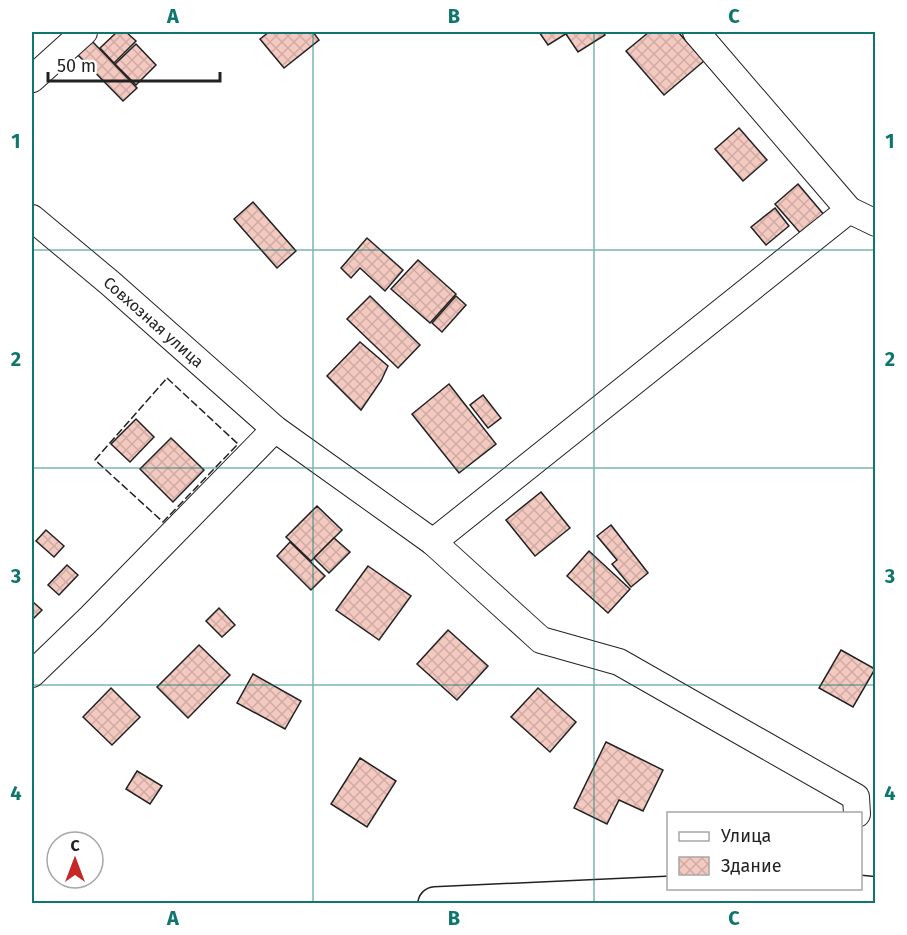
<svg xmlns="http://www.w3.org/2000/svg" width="907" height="935" viewBox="0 0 907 935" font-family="'Fira Sans',sans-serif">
<defs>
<pattern id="building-cross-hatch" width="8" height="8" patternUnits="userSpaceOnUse" patternTransform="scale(1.5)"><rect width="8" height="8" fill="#f3c9c0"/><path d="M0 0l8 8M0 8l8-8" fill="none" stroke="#d0aca5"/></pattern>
</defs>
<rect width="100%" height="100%" fill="#fff"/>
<g fill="url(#building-cross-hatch)" stroke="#222" stroke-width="1.5">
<polygon points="117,32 126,32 136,41 114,63 100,48"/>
<polygon points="269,32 313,32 319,40 284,68 260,39"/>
<polygon points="539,32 569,32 548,45"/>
<polygon points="571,32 603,32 605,35 578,52 566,34"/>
<polygon points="649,32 678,32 704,61 664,95 626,51"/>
<polygon points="90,39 137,88 123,101 76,53"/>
<polygon points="136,44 156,65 136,85 115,64"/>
<polygon points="739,128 767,160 743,181 715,149"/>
<polygon points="798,184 825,216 802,235 775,204"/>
<polygon points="253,202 296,251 277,268 234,219"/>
<polygon points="775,208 789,226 766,245 751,227"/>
<polygon points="367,238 403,270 385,291 360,268 351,278 341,268"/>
<polygon points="418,260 456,294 430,323 391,289"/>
<polygon points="370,296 420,345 398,368 347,319"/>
<polygon points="456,296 466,305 442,332 432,323"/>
<polygon points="360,342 388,366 381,381 361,410 327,376"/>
<polygon points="449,384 496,444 459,473 412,414"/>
<polygon points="483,395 501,418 488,428 470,405"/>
<polygon points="136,419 154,437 130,462 111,444"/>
<polygon points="171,438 204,470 173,502 140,469"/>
<polygon points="541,492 570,528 535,556 506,520"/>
<polygon points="317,506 342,530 311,561 286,537"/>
<polygon points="611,525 648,573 631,587 612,564 617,560 597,536"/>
<polygon points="46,530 64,546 54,557 36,541"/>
<polygon points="334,538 350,552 329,573 314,558"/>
<polygon points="290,542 325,576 311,590 277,556"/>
<polygon points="589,551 630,589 608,613 567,576"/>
<polygon points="67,565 78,575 59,595 48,585"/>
<polygon points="368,566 411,596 379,640 336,610"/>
<polygon points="33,602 42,610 32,620 32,603"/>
<polygon points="219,608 235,625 222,637 206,621"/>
<polygon points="448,630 488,666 457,700 417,664"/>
<polygon points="199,645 230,675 188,718 157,687"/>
<polygon points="841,650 875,669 853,707 819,688"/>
<polygon points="253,674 301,701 285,729 237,703"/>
<polygon points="111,688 140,717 112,745 83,717"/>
<polygon points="538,688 576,722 550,752 511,717"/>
<polygon points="606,742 663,770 643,811 619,800 607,824 574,808"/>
<polygon points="360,758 396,781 367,827 331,804"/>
<polygon points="137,771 162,786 150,804 126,789"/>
</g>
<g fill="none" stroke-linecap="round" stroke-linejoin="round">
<g stroke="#222" stroke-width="28">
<g id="minor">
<polyline points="696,32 849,210 876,223"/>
<polyline points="32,79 84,32"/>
<path id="s1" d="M32,218L110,283L275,429L433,542L541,640L619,662L856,797L857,814"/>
<polyline points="433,542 849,210"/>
<polyline points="32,674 91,617 275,429"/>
</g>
</g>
<g stroke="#222" stroke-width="36">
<polyline id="major" points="435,904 742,890 822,889 876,894"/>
</g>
<use href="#minor" stroke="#fff" stroke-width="26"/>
<use href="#major" stroke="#fff" stroke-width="33"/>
<polygon stroke="#222" stroke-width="1.5" stroke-dasharray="8 3" stroke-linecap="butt" points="167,378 238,444 163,522 95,460"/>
</g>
<path fill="none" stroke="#0f766e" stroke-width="1.5" stroke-opacity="0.55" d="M313,32V904M594,32V904M32,250H876M32,468H876M32,685H876"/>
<g text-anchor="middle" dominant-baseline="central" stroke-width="4.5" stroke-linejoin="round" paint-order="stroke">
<g font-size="16" fill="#222" stroke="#fff">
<text stroke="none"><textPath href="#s1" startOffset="160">Совхозная улица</textPath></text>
</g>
</g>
<rect width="907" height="935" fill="none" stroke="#ffffff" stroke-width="66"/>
<rect x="667" y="812" width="195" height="78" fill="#ffffff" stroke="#a7a7a7" stroke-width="1.5"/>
<rect x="679" y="832" width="30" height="9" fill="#ffffff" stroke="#a7a7a7" stroke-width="1.5"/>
<text x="721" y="842" font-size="18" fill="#222222">Улица</text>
<rect x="679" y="857" width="30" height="18" fill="url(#building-cross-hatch)" stroke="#a7a7a7" stroke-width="1.5"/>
<text x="721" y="872" font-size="18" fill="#222222">Здание</text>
<g transform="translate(75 860)"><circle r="28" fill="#ffffff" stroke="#a7a7a7" stroke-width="1.5"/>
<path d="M0-4.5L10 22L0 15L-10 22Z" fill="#c62828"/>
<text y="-9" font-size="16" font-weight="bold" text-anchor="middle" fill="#222222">С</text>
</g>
<path d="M48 72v9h172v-9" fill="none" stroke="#222222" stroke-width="3"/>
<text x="57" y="72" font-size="18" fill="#222222" stroke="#ffffff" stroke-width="4.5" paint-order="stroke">50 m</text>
<rect x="33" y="33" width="841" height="869" fill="none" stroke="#0f766e" stroke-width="2"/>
<g font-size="20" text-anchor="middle" font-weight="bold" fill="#0f766e">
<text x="173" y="23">A</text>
<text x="454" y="23">B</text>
<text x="734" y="23">C</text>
<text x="16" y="148">1</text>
<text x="890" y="148">1</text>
<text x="16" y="366">2</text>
<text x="890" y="366">2</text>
<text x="16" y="583">3</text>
<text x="890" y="583">3</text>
<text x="16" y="800">4</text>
<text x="890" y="800">4</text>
<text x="173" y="925">A</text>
<text x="454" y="925">B</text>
<text x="734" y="925">C</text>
</g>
</svg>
